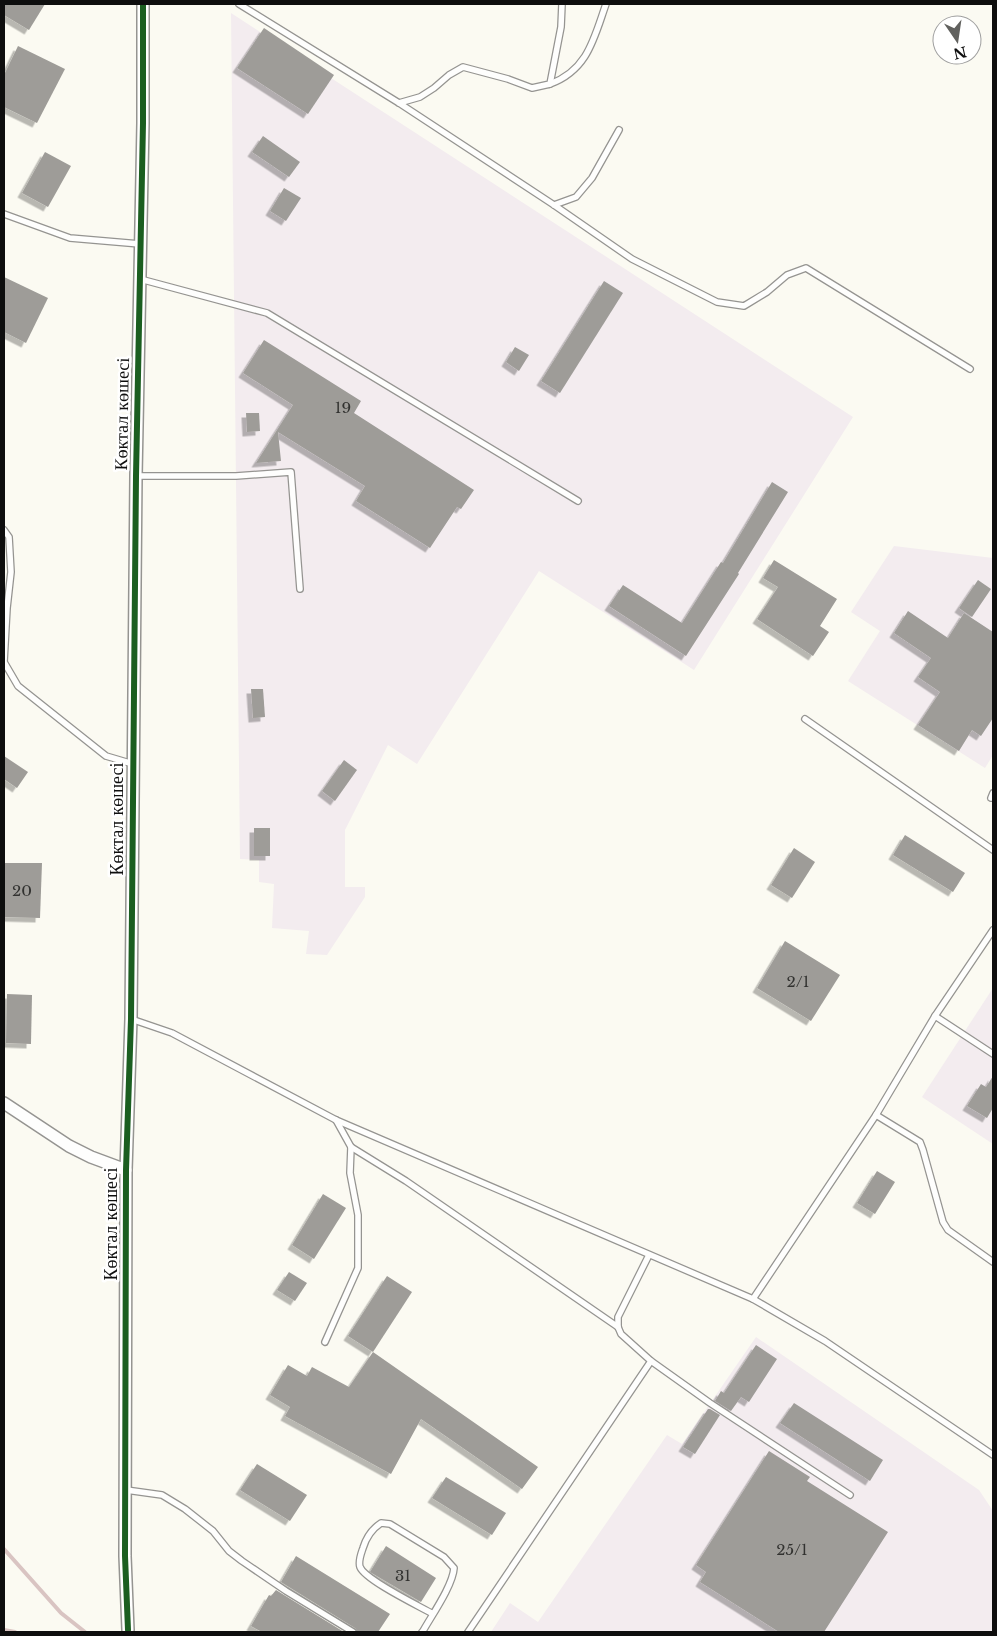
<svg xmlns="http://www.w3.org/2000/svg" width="997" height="1636" viewBox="0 0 997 1636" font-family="'Libre Baskerville',serif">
<defs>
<filter id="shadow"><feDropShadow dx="-4.5" dy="4.5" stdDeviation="0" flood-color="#0004"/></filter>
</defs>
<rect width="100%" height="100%" fill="#fbfaf2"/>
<g fill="#f3ecef">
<polygon points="231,13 853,417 694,670 539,571 417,764 388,745 345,830 345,887 365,887 365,897 327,955 306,954 309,931 272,928 274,884 259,882 259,860 240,859"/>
<polygon points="894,546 993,558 993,755 985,768 848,681 880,631 851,612"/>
<polygon points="993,988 993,1144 922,1097"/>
<polygon points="756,1337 979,1490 993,1511 993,1632 491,1632 510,1603 538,1622 667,1435 682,1444"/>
</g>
<g fill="#9e9c98" filter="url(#shadow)">
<polygon points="4,4 45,4 29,30 4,15"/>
<polygon points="264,28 334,75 308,114 237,68"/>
<polygon points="18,46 65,69 37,123 4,107 4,75"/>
<polygon points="263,136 300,162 289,177 252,152"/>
<polygon points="45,152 71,166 48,207 22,193"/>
<polygon points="284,188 301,198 286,221 270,211"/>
<polygon points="4,277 48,298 26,343 4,332"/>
<polygon points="604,281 623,293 560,393 541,381"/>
<polygon points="264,340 361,401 354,413 474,490 461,509 457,507 430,548 356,501 365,486 278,432 281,461 256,463 293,405 243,373"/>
<polygon points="515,347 529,355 519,371 506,362"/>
<polygon points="246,413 259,413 260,431 247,432"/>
<polygon points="772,482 788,492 738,573 739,574 686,656 609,606 623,585 682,623 721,562 723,563"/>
<polygon points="774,560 837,599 820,626 829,632 813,656 757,619 778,587 763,578"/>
<polygon points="978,580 991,589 972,617 959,608"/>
<polygon points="908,611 948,638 964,613 993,632 993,718 981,736 972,730 959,751 918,725 940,692 918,677 931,658 894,633"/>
<polygon points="251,689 263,689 265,717 253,718"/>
<polygon points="4,756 28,772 17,788 4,779"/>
<polygon points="344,760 357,770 335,801 322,791"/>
<rect x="254" y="828" width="16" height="28"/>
<polygon points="905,835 965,873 953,892 893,855"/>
<polygon points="794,848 815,862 792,898 771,885"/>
<polygon points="4,863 42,863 40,918 4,917"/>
<polygon points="785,941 840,975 811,1021 757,988"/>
<polygon points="7,994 32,995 31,1044 6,1043"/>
<polygon points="993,1076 993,1108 987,1118 967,1106 981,1084 986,1087"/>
<polygon points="877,1171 895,1182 875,1214 857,1203"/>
<polygon points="323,1194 346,1208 314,1259 292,1245"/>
<polygon points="289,1272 307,1283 295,1301 277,1290"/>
<polygon points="387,1276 412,1292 373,1352 348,1336"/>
<polygon points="756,1345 777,1359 749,1402 741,1397 731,1411 715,1401 721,1391 724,1393"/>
<polygon points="373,1352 538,1467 522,1489 421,1419 391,1474 285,1416 290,1407 270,1395 288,1365 307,1376 312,1367 349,1387"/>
<polygon points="794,1403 883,1460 870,1481 780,1423"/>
<polygon points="708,1409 710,1409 720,1415 695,1454 683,1447"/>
<polygon points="769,1451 810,1477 807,1481 888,1532 824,1632 779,1632 700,1582 706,1572 696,1565"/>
<polygon points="257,1464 307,1495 290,1521 240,1490"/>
<polygon points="446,1477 506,1513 492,1535 432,1498"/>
<polygon points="386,1546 436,1578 421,1602 370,1572"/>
<polygon points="296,1556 390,1614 378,1632 358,1632 355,1628 281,1582"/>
<polygon points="276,1590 284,1595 344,1632 262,1632 251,1626 269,1595 271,1596"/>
</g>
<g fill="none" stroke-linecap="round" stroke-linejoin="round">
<g stroke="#959491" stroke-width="8">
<g id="lane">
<polyline points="239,4 399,103 554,205 632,259 717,302 744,306 767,292 787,275 806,268 970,369"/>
<path d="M550,84C588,70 594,38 606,4"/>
<polyline points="399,103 420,97 434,88 449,75 463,67 508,79 532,88 550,84 561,27 562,4"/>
<polyline points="554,205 576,197 592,178 619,130"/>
<polyline points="4,214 70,238 140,244"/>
<polyline points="140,279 267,313 578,501"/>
<polyline points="136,476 236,476 291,472 300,589"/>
<polyline points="4,530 9,537 11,572 7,608 4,662 18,686 106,756 133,764"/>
<polyline points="805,719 993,850"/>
<polyline points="993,793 991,798 993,798"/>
<polyline points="935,1016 993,1054"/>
<polyline points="131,1019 172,1033 336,1120 753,1299 876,1115 935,1016 993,930"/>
<polyline points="876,1115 920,1142 923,1150 943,1222 948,1230 993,1262"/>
<polyline points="336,1120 351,1147 406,1181 618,1327"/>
<polyline points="649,1255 618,1317 618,1327 621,1334 651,1361 710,1403 850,1495"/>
<polyline points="753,1299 825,1341 993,1455"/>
<polyline points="325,1342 358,1268 358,1215 350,1173 351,1147"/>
<polyline points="126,1490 162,1495 185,1509 213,1531 229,1551 242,1561 286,1591 353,1632"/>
<path d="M422,1632L423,1631C432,1615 453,1585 454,1568L444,1557L390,1524L381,1523C372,1529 366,1538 363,1548C361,1554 358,1561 360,1567C365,1580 419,1606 433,1614"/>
<polyline points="468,1632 651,1361"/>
</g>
</g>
<g stroke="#959491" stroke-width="14">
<g id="street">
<polyline points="4,1103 69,1146 91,1157 126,1170"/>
<polyline points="128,1630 125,1556 126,1170 131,1019 136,476 143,123 143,4"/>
</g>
</g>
<use href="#lane" stroke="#fefefd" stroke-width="5.5"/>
<use href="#street" stroke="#fefefd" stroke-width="11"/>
<g stroke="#d9c4c2" stroke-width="4">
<polyline points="4,1549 61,1613 85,1632"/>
<polyline points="4,1630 15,1632"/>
</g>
<g stroke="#fff" stroke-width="9">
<polyline id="cycleway" points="128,1630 125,1556 126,1170 131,1019 136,476 143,123 143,4"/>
</g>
<use href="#cycleway" stroke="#1b5e20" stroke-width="6"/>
</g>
<g text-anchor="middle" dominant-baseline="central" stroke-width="5" stroke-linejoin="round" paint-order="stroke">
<g font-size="15" fill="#323230">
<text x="343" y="407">19</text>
<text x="22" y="890">20</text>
<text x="798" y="981">2/1</text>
<text x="792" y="1549">25/1</text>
<text x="403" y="1575">31</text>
</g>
<g font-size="18" fill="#0e0e0e" stroke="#fff">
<text transform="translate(122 414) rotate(-89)">Көктал көшесі</text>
<text transform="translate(117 819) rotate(-90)">Көктал көшесі</text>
<text transform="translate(111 1224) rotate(-90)">Көктал көшесі</text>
</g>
</g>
<rect width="997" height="1636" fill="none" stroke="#0e0e0e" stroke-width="10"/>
<g transform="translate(957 40) rotate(167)"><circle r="24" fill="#ffffff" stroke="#9f9f9f"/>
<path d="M0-4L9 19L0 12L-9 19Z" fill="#61615e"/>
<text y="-8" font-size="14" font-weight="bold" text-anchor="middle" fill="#0e0e0e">N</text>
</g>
</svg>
